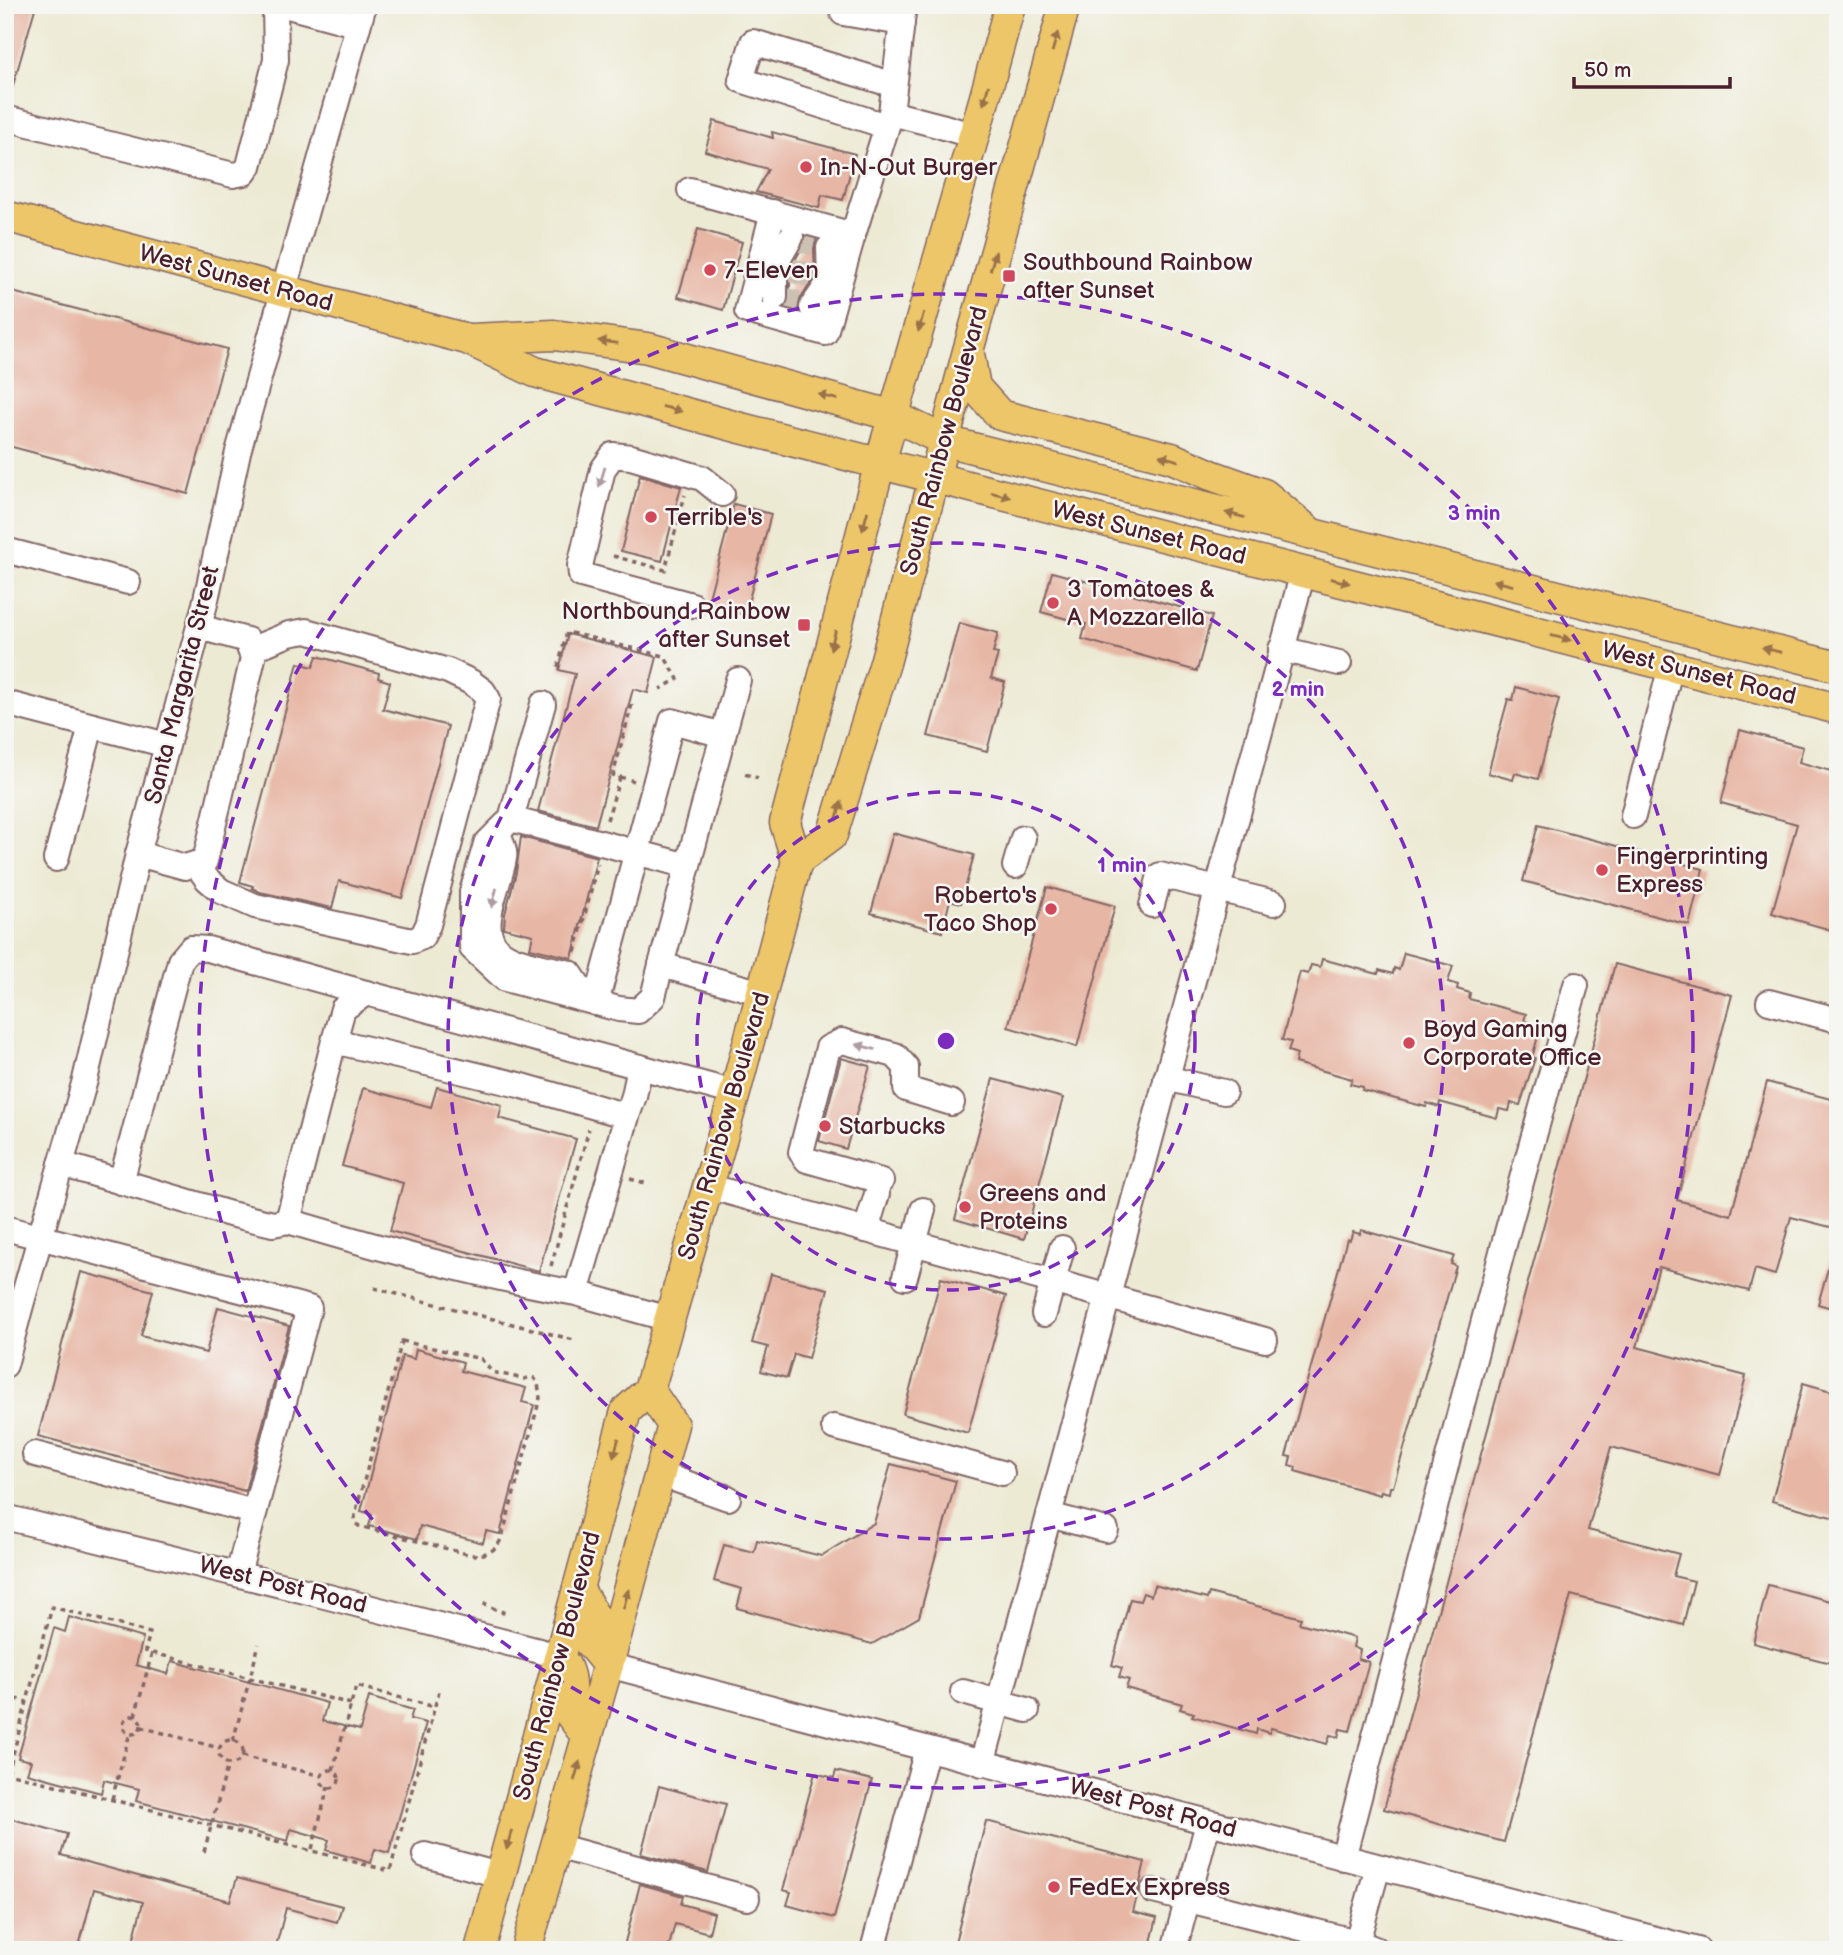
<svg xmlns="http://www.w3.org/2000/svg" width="1843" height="1955" viewBox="0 0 1843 1955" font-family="'Balsamiq Sans',sans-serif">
<rect width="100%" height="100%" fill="#f6f6f2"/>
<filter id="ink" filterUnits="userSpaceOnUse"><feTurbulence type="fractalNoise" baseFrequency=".0143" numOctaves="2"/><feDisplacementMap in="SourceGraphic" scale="14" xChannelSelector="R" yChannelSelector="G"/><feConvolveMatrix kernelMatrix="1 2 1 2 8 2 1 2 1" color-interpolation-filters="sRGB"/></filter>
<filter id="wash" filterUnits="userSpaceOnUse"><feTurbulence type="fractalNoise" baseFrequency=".00686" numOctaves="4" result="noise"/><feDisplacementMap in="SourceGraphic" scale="28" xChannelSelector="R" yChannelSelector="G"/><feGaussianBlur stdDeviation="1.57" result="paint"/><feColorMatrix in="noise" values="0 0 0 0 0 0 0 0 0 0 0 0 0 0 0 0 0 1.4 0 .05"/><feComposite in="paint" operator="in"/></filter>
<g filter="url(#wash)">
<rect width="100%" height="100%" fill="#edead4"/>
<g id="blocks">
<g fill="#e7b6a4">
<polygon points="5,5 36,5 10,96 5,95"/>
<polygon points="714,121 773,138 772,132 855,154 843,200 822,195 819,208 756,192 768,169 705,151"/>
<polygon points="698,229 742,242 723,310 678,297"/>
<polygon points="806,237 816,240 814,248 815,277 800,299 798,310 786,307 790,297 790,269 804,244"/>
<polygon points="5,290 227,349 188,494 5,445"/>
<polygon points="640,475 681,487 662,561 621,551"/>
<polygon points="734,504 771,514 745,615 707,605"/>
<polygon points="1052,572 1212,616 1197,671 1082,639 1086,624 1041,612"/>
<polygon points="959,623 998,633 993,653 998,654 991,678 1005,682 987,751 928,736"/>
<polygon points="568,634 657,657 648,693 633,689 596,826 538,811 575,674 559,670"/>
<polygon points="317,656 379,673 378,678 390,682 383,709 448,726 402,898 339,881 332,908 260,892 252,888 253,886 240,882 298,663 313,667"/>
<polygon points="1516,687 1559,699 1538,779 1515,773 1513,780 1488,773 1508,699 1513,700"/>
<polygon points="1740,730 1803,747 1799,762 1838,773 1838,932 1772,913 1797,824 1721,803"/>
<polygon points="1538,825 1703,869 1689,925 1523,881"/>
<polygon points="893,833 974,855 961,903 950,900 942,932 871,913"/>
<polygon points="521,837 597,857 572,958 530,948 533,935 504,928 505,914 516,873"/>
<polygon points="1047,887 1115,906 1077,1047 1008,1027"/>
<polygon points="1404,953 1453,966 1448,982 1458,985 1457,989 1470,993 1469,999 1526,1014 1524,1021 1533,1024 1531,1033 1538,1036 1532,1058 1535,1058 1520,1105 1511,1103 1509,1111 1499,1109 1497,1118 1440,1102 1439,1107 1427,1103 1426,1107 1362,1090 1363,1087 1350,1084 1352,1079 1295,1063 1297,1054 1288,1051 1291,1042 1282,1040 1300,972 1308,974 1311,965 1320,967 1322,959 1378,974 1379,970 1393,974 1394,968 1399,970"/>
<polygon points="1615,964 1732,995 1677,1200 1731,1215 1767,1082 1838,1101 1838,1229 1791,1217 1775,1275 1755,1269 1749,1291 1659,1267 1637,1347 1746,1376 1720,1475 1611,1447 1588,1530 1679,1554 1673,1576 1694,1581 1683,1625 1571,1595 1504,1842 1384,1809"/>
<polygon points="841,1058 870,1066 846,1149 819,1141"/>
<polygon points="993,1079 1063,1098 1024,1239 955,1219"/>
<polygon points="437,1087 502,1105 499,1118 576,1139 539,1271 390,1231 403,1183 342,1166 363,1088 431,1107"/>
<polygon points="1361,1230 1454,1256 1451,1264 1456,1266 1393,1487 1390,1487 1389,1493 1381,1491 1380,1495 1295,1471 1296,1467 1289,1465 1291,1457 1286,1456 1347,1239 1350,1240 1353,1232 1360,1234"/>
<polygon points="1833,1251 1838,1252 1838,1310 1818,1304"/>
<polygon points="81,1272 153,1291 141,1336 206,1353 218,1307 289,1326 245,1491 38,1436"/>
<polygon points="771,1274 828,1289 808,1358 794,1354 787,1378 761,1371 768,1347 752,1343"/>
<polygon points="941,1278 1006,1296 968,1433 903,1414"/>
<polygon points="416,1349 463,1362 461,1371 526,1388 522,1402 534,1405 500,1534 486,1531 483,1543 420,1526 417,1539 369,1526 372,1514 361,1511 402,1356 414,1359"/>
<polygon points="1803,1383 1838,1393 1838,1507 1835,1518 1772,1501"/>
<polygon points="891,1464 956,1481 919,1617 872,1644 737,1608 742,1589 714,1581 724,1545 754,1552 757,1540 821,1556 874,1523"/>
<polygon points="1154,1585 1207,1599 1209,1593 1301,1618 1299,1623 1355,1638 1353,1647 1360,1650 1358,1659 1369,1662 1350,1731 1340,1729 1338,1737 1330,1735 1327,1744 1271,1728 1269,1733 1257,1729 1256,1734 1192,1716 1194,1713 1180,1709 1182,1704 1126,1688 1129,1680 1119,1677 1122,1668 1112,1665 1130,1599 1140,1601 1143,1593 1151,1596"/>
<polygon points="1768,1585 1838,1603 1838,1665 1753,1643"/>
<polygon points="69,1617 143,1638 136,1665 168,1674 172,1661 327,1703 322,1721 360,1730 369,1697 413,1710 410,1719 426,1723 389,1853 375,1849 371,1863 326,1850 329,1840 291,1829 288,1841 136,1801 139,1789 104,1780 101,1793 27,1773 31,1761 18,1758 54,1628 65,1632"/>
<polygon points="836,1771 872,1780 834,1918 787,1905 791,1892 783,1890 815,1773 834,1778"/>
<polygon points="659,1786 726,1804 708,1872 641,1854"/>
<polygon points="5,1817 67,1834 61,1855 230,1901 237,1878 342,1906 337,1922 286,1908 275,1950 131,1950 143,1902 94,1889 78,1950 5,1950"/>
<polygon points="986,1821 1145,1862 1133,1912 1157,1918 1149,1950 953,1950"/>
<polygon points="640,1884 683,1896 681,1904 714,1913 709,1933 675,1924 668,1950 623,1950"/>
</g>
</g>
</g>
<g filter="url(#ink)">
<use href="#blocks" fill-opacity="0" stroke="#836666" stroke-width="2"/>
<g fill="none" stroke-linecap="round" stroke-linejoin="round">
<g stroke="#ccc1b2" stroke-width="24" stroke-dasharray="24 12" stroke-linecap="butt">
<polyline points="791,237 829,248"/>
<polyline points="786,269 819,277"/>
<polyline points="775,297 812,307"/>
</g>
<g stroke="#836666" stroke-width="28">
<g id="minor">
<polyline points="284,5 358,25"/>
<polyline points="844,5 843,13 902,23"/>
<polyline points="904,5 891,113 941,126 974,136"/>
<polyline points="5,118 233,175 244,173 249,166 276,60 275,5"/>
<polyline points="886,126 741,80 753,42 894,85"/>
<polyline points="690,190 853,235"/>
<polyline points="773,212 747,311 825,333 853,235 891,113"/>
<polyline points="775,297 775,265 791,237"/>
<polyline points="812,307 830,281 829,248"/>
<polyline points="5,550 128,582"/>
<polyline points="692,605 581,575 580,566 603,469 613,455 631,457 702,478 722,494"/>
<polyline points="1281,649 1339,663"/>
<polyline points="738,680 661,965 762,993"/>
<polyline points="5,703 167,745"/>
<polyline points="543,704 511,819 486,844 472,892 472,948 505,979 619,1009 638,1011 653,997 661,965"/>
<polyline points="1633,816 1671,666"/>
<polyline points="511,819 688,866"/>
<path d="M497,833C500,840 506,850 504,858C500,888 469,937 508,956C526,965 550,968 570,973L578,985L596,1003"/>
<polyline points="138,854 185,867 205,861 253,658 247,640 199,627"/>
<polyline points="56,859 91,726"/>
<polyline points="196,864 207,879 221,891 255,906 412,941 422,937 428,925 488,699 483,691 471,682 448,671 306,631 289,634 250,650"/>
<polyline points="1015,866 1023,838"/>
<polyline points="1152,905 1160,875 1274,903"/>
<polyline points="1769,1002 1838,1020"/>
<polyline points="596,1003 672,721 723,735"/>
<polyline points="334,1041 343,1009 366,993 640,1067"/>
<polyline points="1166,1078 1224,1092"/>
<polyline points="627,1116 634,1096 640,1067 735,1093"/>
<polyline points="61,1164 230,1214 273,1224 288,1221"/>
<polyline points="881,1181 807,1160 801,1152 828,1048 842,1041 895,1055 906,1067 906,1089 952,1103"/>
<polyline points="121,1182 180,961 191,948 208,949 366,993"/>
<polyline points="707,1186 1265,1340"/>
<polyline points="5,1228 309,1308 238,1574"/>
<polyline points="866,1230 877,1194"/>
<polyline points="905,1277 923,1210"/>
<path d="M576,1293C478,1276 383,1249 288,1221L334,1041L519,1085L627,1116L576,1293L669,1319"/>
<polyline points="1044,1314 1062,1248"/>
<polyline points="5,1365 21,1305 85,1080 138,854 205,604 238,452 364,5"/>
<polyline points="834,1427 1002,1473"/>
<polyline points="35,1454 254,1512"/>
<polyline points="660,1474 728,1498"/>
<polyline points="1049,1515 1106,1530"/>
<polyline points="5,1517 317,1594 559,1656"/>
<polyline points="608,1665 1698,1950"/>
<polyline points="963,1692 1027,1710"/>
<polyline points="982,1764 1303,572"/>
<polyline points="556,1846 747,1898"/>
<polyline points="425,1855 499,1875"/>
<polyline points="1343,1858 1508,1229 1576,985"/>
<polyline points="1153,1891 1357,1942"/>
<polyline points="873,1950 927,1749"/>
<polyline points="1174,1950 1208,1823"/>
<polyline points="1377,1950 1357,1942 1378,1867"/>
</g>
</g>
<g stroke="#836666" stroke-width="33">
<g id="major">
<polyline points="5,216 467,339 535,372 737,427 1838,709"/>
<polyline points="471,339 554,335 648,348 894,416 945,441 1838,667"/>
<polyline points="969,354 975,387 1000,415 1172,458 1211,475 1264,494 1306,529"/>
<polyline points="797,861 832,835 885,663 968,351 1065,5"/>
<polyline points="578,1588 593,1614 588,1641 608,1665"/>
<path d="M565,1665C573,1680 570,1695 567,1710L587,1737"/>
<polyline points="480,1950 626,1411 649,1390 735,1093 797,861 785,823 880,463 985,97 1010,5"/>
<polyline points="526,1950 608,1665 673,1425 649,1390"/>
</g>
</g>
<g stroke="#836666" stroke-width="3.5" stroke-dasharray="5 5" stroke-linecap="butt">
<polyline points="613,556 665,570 685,495"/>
<polyline points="558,667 567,632 664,656 678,679 660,689"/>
<polyline points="745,774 758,778"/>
<polyline points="620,777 634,781"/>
<polyline points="607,820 620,777 613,775 632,704"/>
<polyline points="575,952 598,864"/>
<polyline points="630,1179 649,1184"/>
<polyline points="551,1266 589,1129"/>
<polyline points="374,1288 574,1340"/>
<path d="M402,1341L481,1359L492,1372L524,1379L531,1377L534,1378L538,1383L540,1398L502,1537C496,1552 486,1555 471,1555L359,1526L355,1523V1514Z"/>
<polyline points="486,1602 485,1605 503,1612 502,1616"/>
<polyline points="5,1696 27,1702"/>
<polyline points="351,1704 145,1651 150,1633 52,1607 8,1773 390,1871 439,1691"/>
<polyline points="135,1716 152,1653"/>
<circle cx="132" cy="1725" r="9"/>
<polyline points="141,1727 219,1748"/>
<circle cx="231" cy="1752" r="12"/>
<polyline points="233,1741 259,1644"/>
<polyline points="242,1756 322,1776"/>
<polyline points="333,1770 356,1686 435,1707"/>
<circle cx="330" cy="1779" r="9"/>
<polyline points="112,1799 130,1733"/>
<polyline points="312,1849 328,1787"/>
<polyline points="204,1852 228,1764"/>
</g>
<use href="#minor" stroke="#fff" stroke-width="24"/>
<use href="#major" stroke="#ecc669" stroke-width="30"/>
</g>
<defs><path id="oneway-solid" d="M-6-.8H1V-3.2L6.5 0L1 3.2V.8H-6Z" transform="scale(1.75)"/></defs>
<g fill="#9b724a">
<use href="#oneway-solid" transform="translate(1055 42) rotate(-74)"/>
<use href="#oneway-solid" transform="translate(986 95) rotate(105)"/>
<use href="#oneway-solid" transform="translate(993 261) rotate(-74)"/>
<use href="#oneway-solid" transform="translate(921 322) rotate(106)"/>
<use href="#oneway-solid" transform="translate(608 342) rotate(-173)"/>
<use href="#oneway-solid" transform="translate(828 397) rotate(-165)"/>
<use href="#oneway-solid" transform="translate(672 409) rotate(15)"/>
<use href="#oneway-solid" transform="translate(1169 458) rotate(-163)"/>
<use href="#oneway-solid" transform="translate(1001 495) rotate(14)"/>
<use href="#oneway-solid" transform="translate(1235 515) rotate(-166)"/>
<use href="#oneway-solid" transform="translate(865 521) rotate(105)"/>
<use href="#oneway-solid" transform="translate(1340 581) rotate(14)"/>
<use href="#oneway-solid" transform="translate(1503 583) rotate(-166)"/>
<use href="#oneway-solid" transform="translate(1561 638) rotate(14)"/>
<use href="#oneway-solid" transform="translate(833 640) rotate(105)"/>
<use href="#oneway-solid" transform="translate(1772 650) rotate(-166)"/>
<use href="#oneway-solid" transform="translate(839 811) rotate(-73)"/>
<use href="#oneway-solid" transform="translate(616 1448) rotate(105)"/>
<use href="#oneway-solid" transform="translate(626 1599) rotate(-75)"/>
<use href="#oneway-solid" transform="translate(577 1771) rotate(-74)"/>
<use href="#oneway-solid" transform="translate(509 1840) rotate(105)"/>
</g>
<g fill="#ae9aa0">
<use href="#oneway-solid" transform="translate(602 477) rotate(107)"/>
<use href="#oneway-solid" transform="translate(494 898) rotate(105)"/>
<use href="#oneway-solid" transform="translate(866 1047) rotate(-165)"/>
</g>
</g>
<g fill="none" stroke="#7b2cbf" stroke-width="3.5" stroke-dasharray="12 9">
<circle cx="946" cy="1041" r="249"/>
<circle cx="946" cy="1041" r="498"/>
<circle cx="946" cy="1041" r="747"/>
</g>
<g fill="#d1495b" stroke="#f6f6f2" stroke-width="2.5">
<circle cx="806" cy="167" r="7"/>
<circle cx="710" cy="270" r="7"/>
<rect x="1002" y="269" width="14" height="14" rx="3.5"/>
<circle cx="651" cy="517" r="7"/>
<circle cx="1053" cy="603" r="7"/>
<rect x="797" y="618" width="14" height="14" rx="3.5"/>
<circle cx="1602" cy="870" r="7"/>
<circle cx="1051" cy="909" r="7"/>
<circle cx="1409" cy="1043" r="7"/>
<circle cx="825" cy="1126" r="7"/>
<circle cx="965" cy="1207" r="7"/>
<circle cx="1054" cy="1887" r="7"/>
</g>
<g text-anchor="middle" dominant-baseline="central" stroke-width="5" stroke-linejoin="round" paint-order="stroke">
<g font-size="24" fill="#4a1f2b" stroke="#f6f6f2" text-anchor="start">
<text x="820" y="167">In-N-Out Burger</text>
<text x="1023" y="262">Southbound Rainbow<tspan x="1023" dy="28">after Sunset</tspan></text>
<text x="724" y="270">7-Eleven</text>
<text x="665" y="517">Terrible's</text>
<text x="1067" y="589">3 Tomatoes &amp;<tspan x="1067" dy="28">A Mozzarella</tspan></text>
<text x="790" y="611" text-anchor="end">Northbound Rainbow<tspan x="790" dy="28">after Sunset</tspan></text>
<text x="1616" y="856">Fingerprinting<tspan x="1616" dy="28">Express</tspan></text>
<text x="1037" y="895" text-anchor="end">Roberto's<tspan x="1037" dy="28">Taco Shop</tspan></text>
<text x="1423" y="1029">Boyd Gaming<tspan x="1423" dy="28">Corporate Office</tspan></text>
<text x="839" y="1126">Starbucks</text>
<text x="979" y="1193">Greens and<tspan x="979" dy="28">Proteins</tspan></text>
<text x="1068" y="1887">FedEx Express</text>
</g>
<g font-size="24" fill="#4a1f2b" stroke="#f6f6f2">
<text transform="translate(236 278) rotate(15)">West Sunset Road</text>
<text transform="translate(944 441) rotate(-75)">South Rainbow Boulevard</text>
<text transform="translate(1149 533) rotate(14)">West Sunset Road</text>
<text transform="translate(1699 673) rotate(14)">West Sunset Road</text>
<text transform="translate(182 685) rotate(-76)">Santa Margarita Street</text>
<text transform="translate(724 1126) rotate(-74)">South Rainbow Boulevard</text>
<text transform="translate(283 1585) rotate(14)">West Post Road</text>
<text transform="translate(557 1666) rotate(-75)">South Rainbow Boulevard</text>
<text transform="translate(1153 1808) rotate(15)">West Post Road</text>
</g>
</g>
<circle cx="946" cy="1041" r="10" fill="#7b2cbf" stroke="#f6f6f2" stroke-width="3.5"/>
<g font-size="21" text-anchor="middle" font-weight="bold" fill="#7b2cbf" stroke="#f6f6f2" stroke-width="5" stroke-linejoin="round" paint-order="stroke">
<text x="1474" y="520">3 min</text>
<text x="1298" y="696">2 min</text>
<text x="1122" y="872">1 min</text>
</g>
<rect width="1843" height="1955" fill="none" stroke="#f6f6f2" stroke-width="28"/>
<path d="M1574 77v10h156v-10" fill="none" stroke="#4a1f2b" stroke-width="3.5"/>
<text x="1584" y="77" font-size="21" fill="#4a1f2b" stroke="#f6f6f2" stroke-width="5" paint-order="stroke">50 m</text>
</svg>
